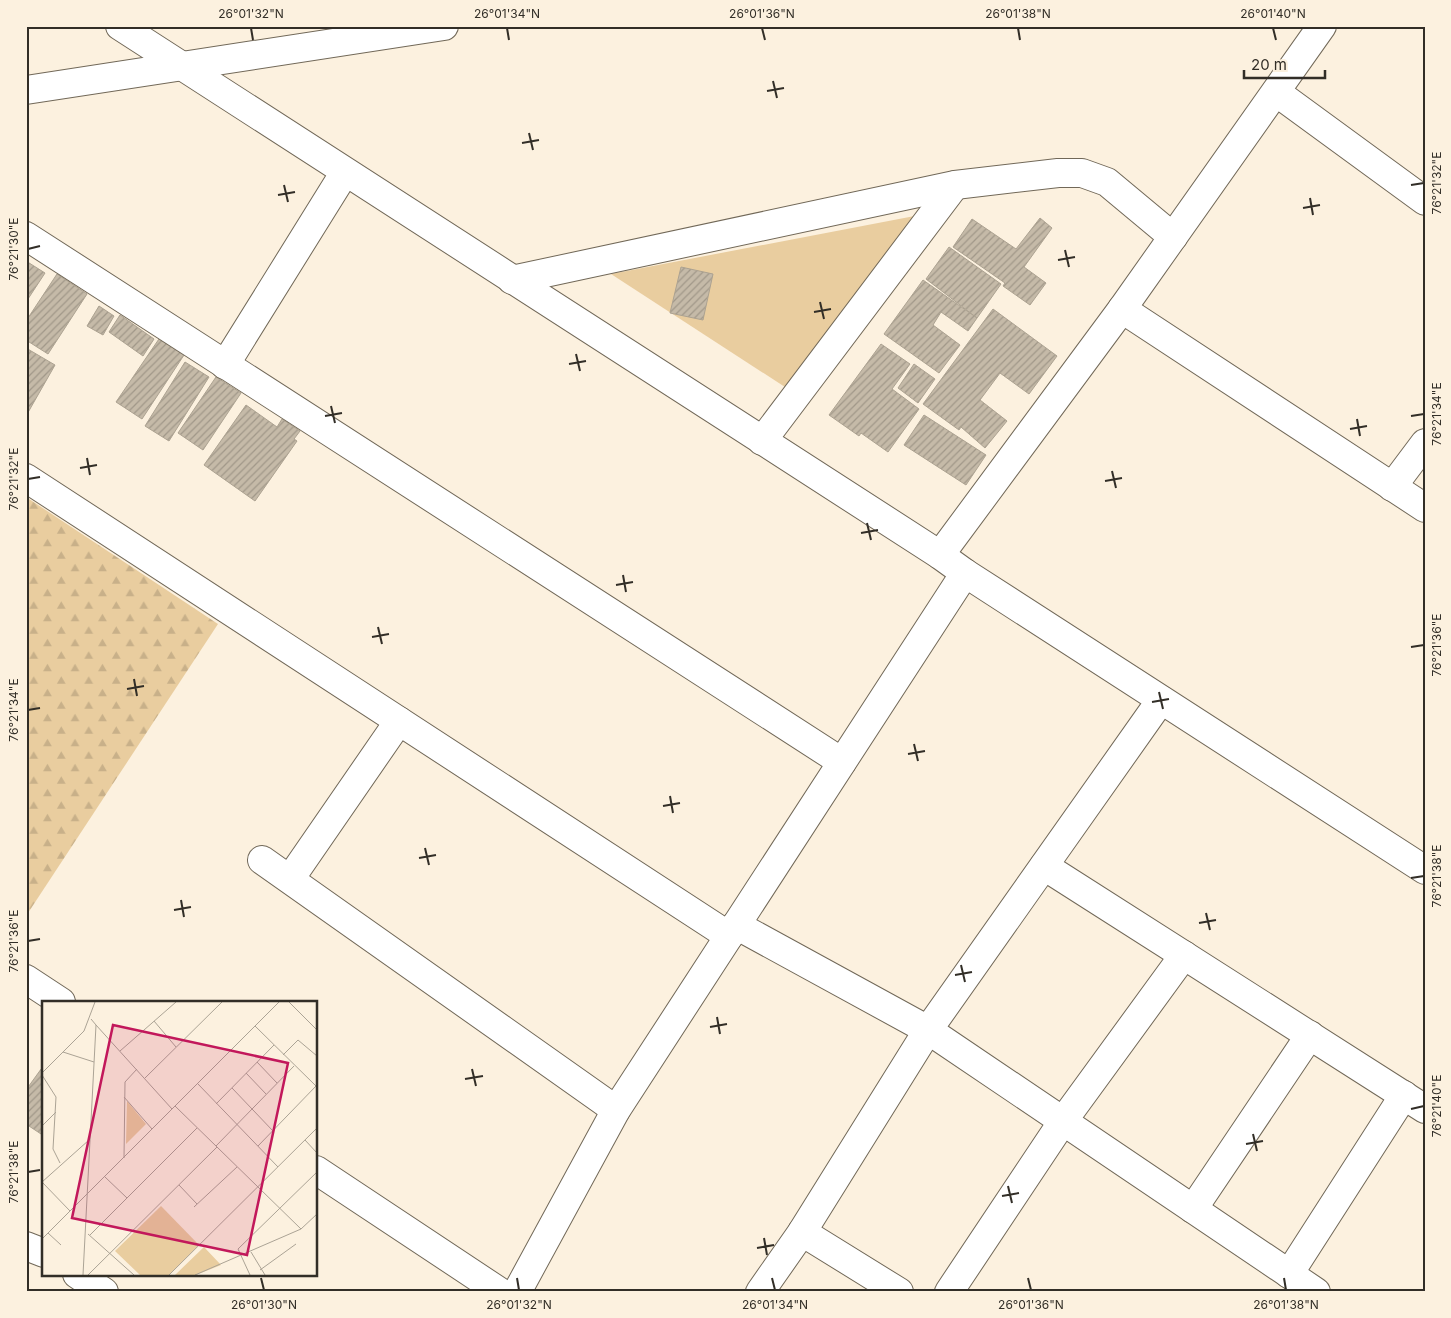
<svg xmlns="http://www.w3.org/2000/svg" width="1451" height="1318" viewBox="0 0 1451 1318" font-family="Inter,sans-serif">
<defs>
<pattern id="forest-firs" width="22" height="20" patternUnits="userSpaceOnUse" patternTransform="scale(1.25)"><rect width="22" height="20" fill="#e9cd9f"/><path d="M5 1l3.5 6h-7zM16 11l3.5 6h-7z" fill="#c8b089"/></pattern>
<pattern id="building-hatch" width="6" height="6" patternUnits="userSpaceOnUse" patternTransform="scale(1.25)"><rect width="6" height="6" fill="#c5baa8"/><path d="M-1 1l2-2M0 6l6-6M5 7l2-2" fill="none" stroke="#a19889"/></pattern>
</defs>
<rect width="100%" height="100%" fill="#fcf1df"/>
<polygon fill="#e9cd9f" points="925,214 788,389 611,274"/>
<polygon fill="url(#forest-firs)" points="26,497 218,624 26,916"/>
<g fill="url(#building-hatch)" stroke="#aca291">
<polygon points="1040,218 1052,228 1024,267 1046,283 1030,305 1003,286 1005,283 953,247 972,219 1016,249"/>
<polygon points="949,247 1001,284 977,318 926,279"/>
<polygon points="26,261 45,273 26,302"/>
<polygon points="681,267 713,274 703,320 670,313"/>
<polygon points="57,274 87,294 48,354 26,340 26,321"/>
<polygon points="923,280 977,318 968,331 941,312 933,325 960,345 939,373 884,334"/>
<polygon points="99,306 114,316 103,335 87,326"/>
<polygon points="993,309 1057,356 1029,394 1000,373 980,400 1007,421 985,448 961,427 959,430 923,404"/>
<polygon points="120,315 154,339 143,356 109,332"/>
<polygon points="161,336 186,352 142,419 116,402"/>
<polygon points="881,344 910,364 892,389 919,409 888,452 861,433 859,436 829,415"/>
<polygon points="26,348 55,365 26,416"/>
<polygon points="185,362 209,377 169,441 145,426"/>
<polygon points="914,364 935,379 918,403 898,388"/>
<polygon points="216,377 241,393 203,450 178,433"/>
<polygon points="246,405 277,427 282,419 300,431 294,439 297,441 255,501 204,465"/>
<polygon points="924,415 986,455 966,485 904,445"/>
<polygon points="44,1065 44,1136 26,1124 26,1090"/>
</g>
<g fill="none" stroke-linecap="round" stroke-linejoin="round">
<g stroke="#716858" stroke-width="30">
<g id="minor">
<polyline points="120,26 940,555 965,573 1425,870"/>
<polyline points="26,90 444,26"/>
<polyline points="1276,92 1425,201"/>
<polyline points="26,236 842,762"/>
<polyline points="512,280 955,185 1058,173 1082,173 1107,182 1173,237"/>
<polyline points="1122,309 1425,508"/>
<polyline points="225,365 345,172"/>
<polyline points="762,441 955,185"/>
<polyline points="26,478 729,936"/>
<polyline points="1392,487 1425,443"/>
<polyline points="940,555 1122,309 1322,26"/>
<polyline points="262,860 616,1110"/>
<polyline points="1044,866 1425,1109"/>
<polyline points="290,879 399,721"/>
<polyline points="736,925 928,1030 1316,1292"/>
<polyline points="26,979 61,1002"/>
<polyline points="316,1170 500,1292"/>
<polyline points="1193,1209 1310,1035"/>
<polyline points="802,1232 899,1292"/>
<polyline points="26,1246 44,1253"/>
<polyline points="77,1274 104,1292"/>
<polyline points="1289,1274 1404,1095"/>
<polyline points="517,1292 616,1110 965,573"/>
<polyline points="760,1292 802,1232 928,1030 1161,700"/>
<polyline points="949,1292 1063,1121 1184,955"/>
</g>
</g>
<use href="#minor" stroke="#fff" stroke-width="28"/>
</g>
<path fill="none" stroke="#322e27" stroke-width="2" d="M251,28L253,40M507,28L509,40M762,28L765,40M1018,28L1020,40M1273,28L1276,40M773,81L777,98M767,91L784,88M529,133L533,150M522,143L539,140M284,185L288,202M1411,185L1424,183M278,195L295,192M1310,198L1313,215M1303,208L1320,205M28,249L40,246M1065,250L1069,267M1058,260L1075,257M820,302L824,319M814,312L831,309M576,354L580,371M569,364L586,361M331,406L335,423M325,416L342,413M1411,416L1424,414M1357,419L1360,436M1350,429L1367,426M87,458L90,475M80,468L97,465M1112,471L1116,488M28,479L40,477M1105,481L1122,478M867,523L871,540M861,533L878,530M623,575L626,592M616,585L633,582M378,627L382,644M372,637L389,634M1411,647L1424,645M134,679L137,696M127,689L144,686M1159,692L1163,709M1152,702L1169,699M28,710L40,708M914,744L918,761M908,754L925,751M670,796L673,813M663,806L680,803M425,848L429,865M419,858L436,855M1411,878L1424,876M181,900L184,917M174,910L191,907M1206,913L1210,930M1199,923L1216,920M28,941L40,939M961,965L965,982M955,975L972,972M717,1017L720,1034M710,1027L727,1024M472,1069L476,1086M465,1079L483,1076M1411,1109L1424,1106M1253,1134L1257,1151M1246,1144L1263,1141M28,1172L40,1170M1008,1186L1012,1203M1002,1196L1019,1193M764,1238L767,1255M757,1248L774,1245M261,1278L264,1290M517,1278L519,1290M772,1278L775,1290M1028,1278L1031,1290M1284,1278L1286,1290"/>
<g transform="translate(42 1001)">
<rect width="275" height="275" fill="#fcf1df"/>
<path d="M85,100L104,123L84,143ZM162,246L179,264L154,274H133Z" fill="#e9cd9f"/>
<path d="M119,205L157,244L127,274H98L73,250Z" fill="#e9cd9f"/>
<path fill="none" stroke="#aba395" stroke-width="1" d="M247,1L275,29M112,20L134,46M54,24L130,108M213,25L274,85M78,50L134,1M21,51L52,61M241,54L256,39L275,55M215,61L235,82M0,72L42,30L53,1M204,72L224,93M0,74L14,96L11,148L18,162M103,77L180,1M156,83L236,166M190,87L231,130M82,96L110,128M174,103L232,44M133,105L259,228M0,125L14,111M263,139L275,152M174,145L252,65M216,145L275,84M82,157L83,81L95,68M63,176L85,197M0,181L47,139M0,181L28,210M137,184L155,203M152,206L195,166M6,232L19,244M46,233L92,274M48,234L155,127M0,238L237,1M209,251L223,274M218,269L254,243M41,274L54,24L49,18M46,274L175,146M127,274L275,127M153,274L259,228L275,213M208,274L196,248L275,171"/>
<path fill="#c2185b" fill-opacity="0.15" stroke="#c2185b" stroke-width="2.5" d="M71,24L246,62L205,254L30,217Z"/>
<rect width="275" height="275" fill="none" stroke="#322e27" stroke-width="2.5"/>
</g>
<rect width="1451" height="1318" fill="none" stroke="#fcf1df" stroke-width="55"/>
<path d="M1244 70v8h81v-8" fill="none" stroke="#322e27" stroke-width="2.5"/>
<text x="1251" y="70" font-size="15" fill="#322e27" stroke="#fcf1df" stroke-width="4" paint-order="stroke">20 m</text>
<rect x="28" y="28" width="1396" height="1262" fill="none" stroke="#322e27" stroke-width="2"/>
<g font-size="12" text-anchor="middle" fill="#322e27">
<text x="251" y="18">26°01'32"N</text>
<text x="507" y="18">26°01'34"N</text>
<text x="762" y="18">26°01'36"N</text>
<text x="1018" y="18">26°01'38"N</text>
<text x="1273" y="18">26°01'40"N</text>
<text transform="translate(1437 183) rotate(-90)" y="4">76°21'32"E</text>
<text transform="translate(14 249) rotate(-90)" y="4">76°21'30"E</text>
<text transform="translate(1437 414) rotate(-90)" y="4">76°21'34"E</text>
<text transform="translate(14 479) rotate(-90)" y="4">76°21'32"E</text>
<text transform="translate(1437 645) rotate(-90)" y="4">76°21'36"E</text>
<text transform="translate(14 710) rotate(-90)" y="4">76°21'34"E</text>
<text transform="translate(1437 876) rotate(-90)" y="4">76°21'38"E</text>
<text transform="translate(14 941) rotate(-90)" y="4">76°21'36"E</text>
<text transform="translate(1437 1106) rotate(-90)" y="4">76°21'40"E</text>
<text transform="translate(14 1172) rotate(-90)" y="4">76°21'38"E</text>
<text x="264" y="1309">26°01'30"N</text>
<text x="519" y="1309">26°01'32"N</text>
<text x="775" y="1309">26°01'34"N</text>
<text x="1031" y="1309">26°01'36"N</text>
<text x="1286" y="1309">26°01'38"N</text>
</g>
</svg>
